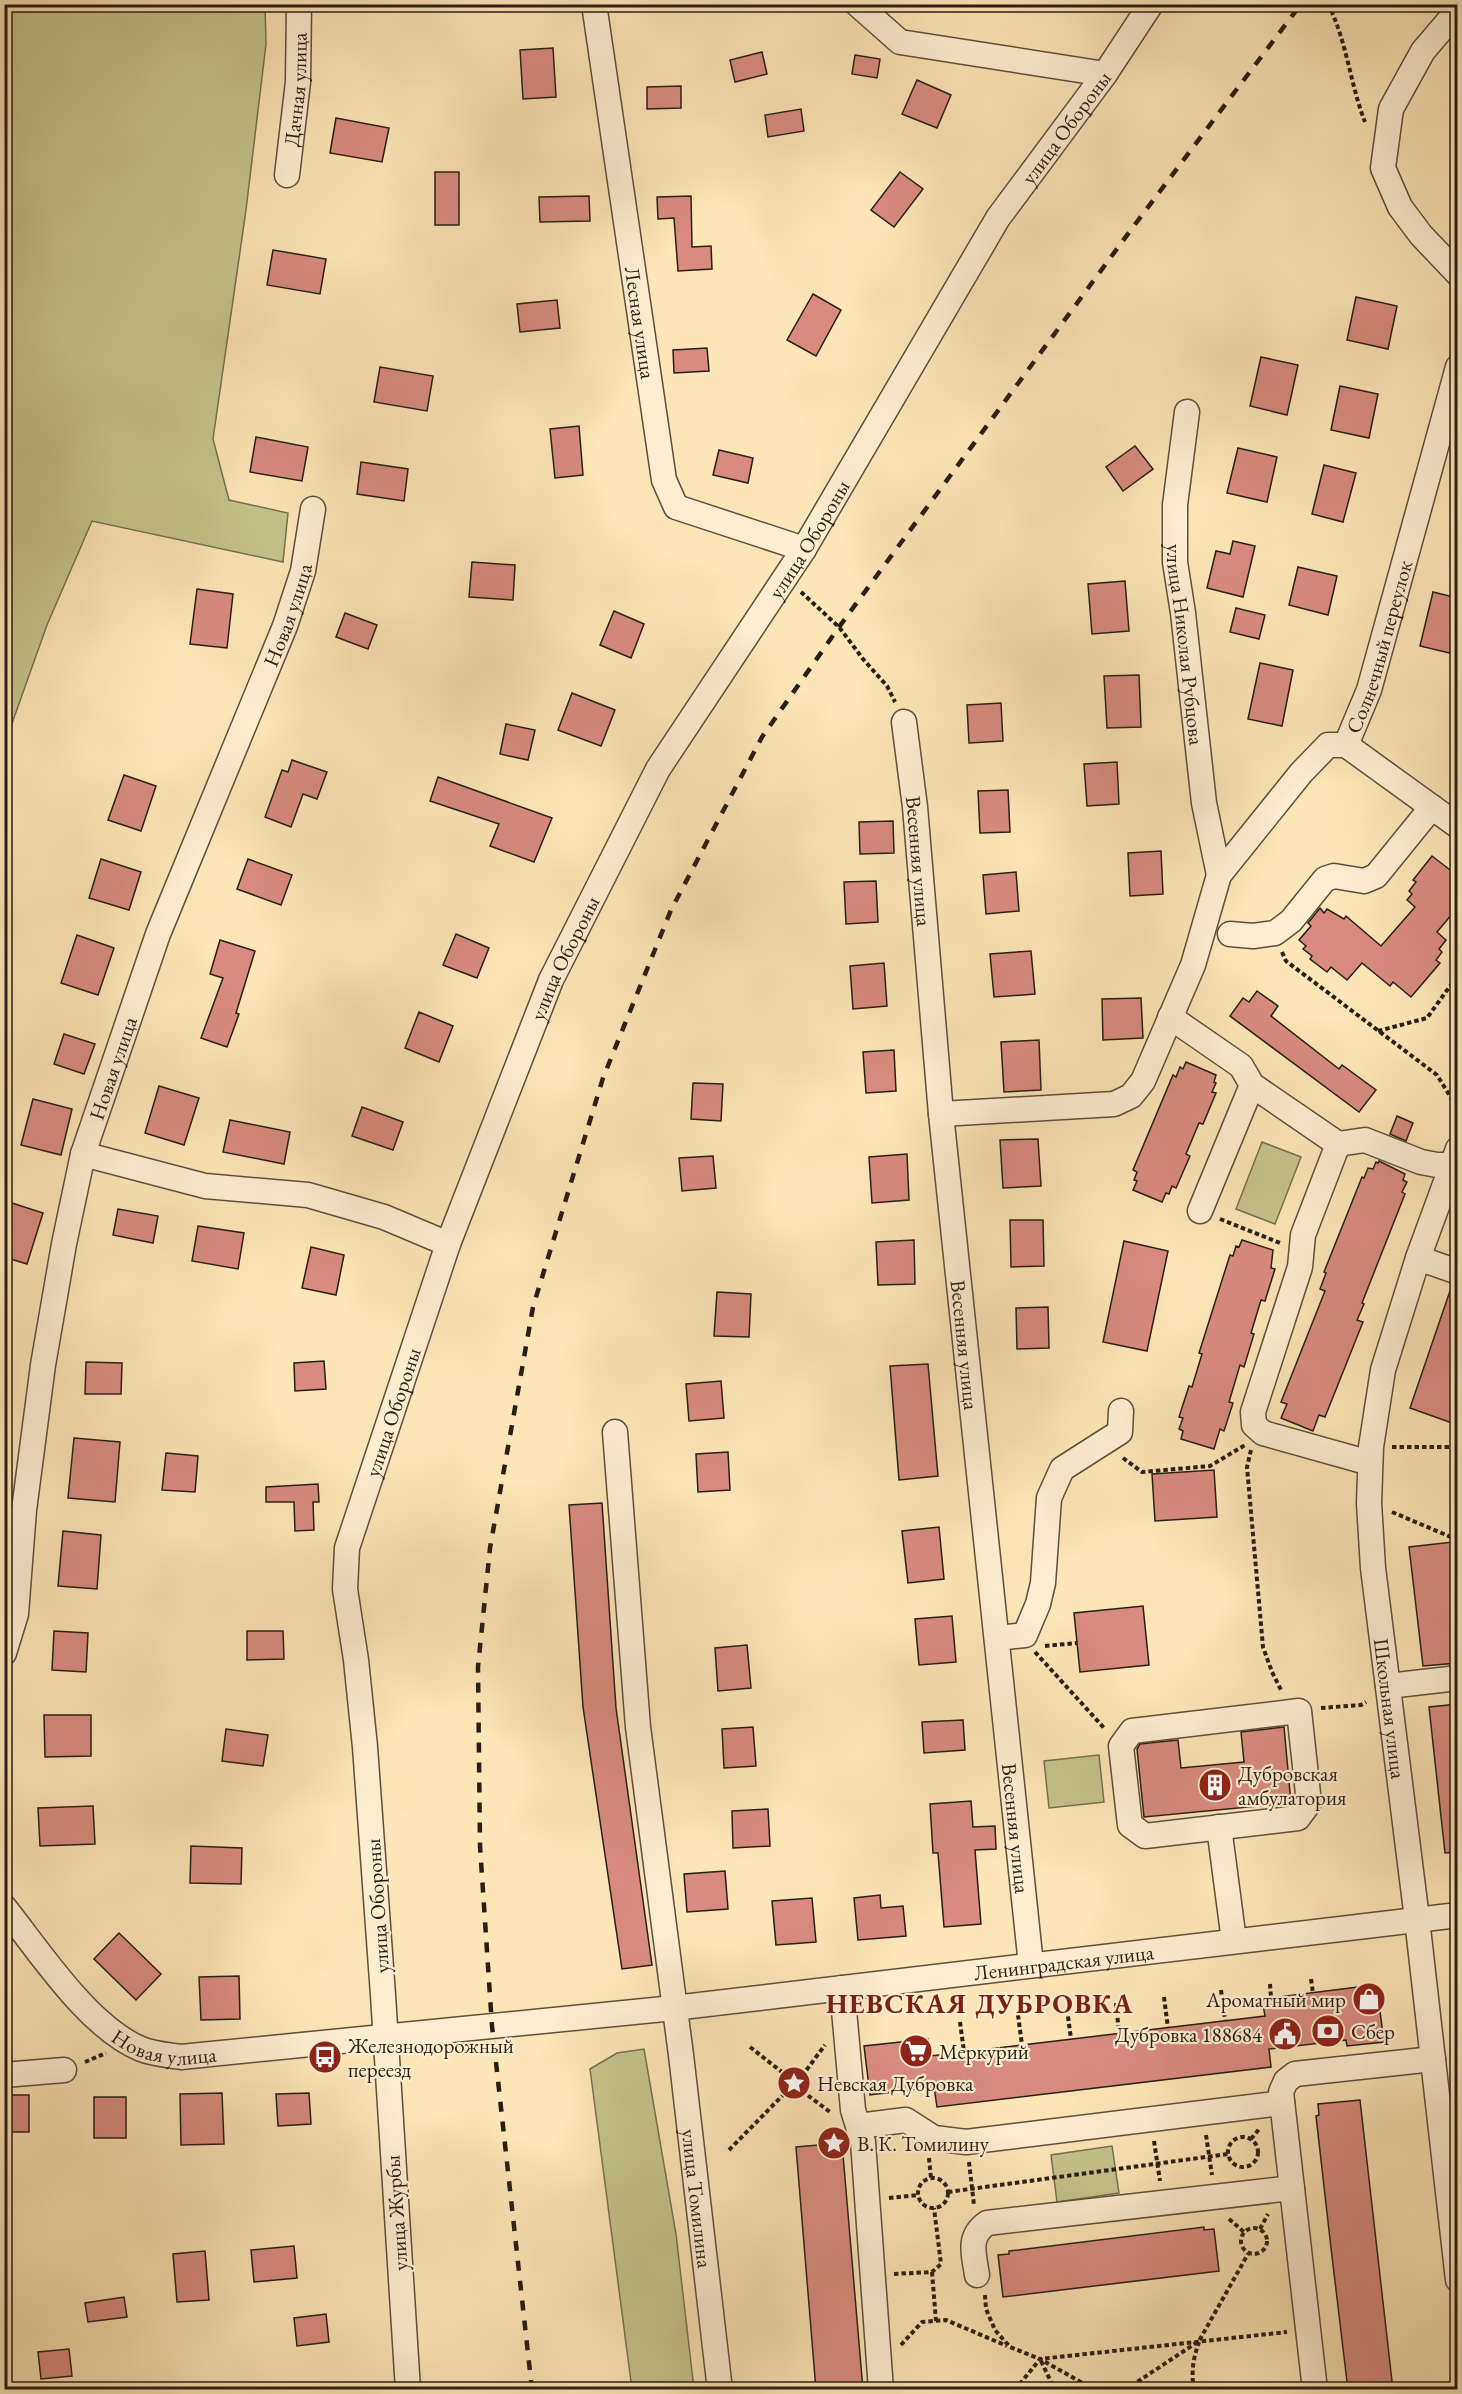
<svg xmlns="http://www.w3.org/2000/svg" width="1462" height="2394" viewBox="0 0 1462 2394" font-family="'EB Garamond',serif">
<rect width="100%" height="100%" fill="#fce5b6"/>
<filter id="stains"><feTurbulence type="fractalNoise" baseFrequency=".00333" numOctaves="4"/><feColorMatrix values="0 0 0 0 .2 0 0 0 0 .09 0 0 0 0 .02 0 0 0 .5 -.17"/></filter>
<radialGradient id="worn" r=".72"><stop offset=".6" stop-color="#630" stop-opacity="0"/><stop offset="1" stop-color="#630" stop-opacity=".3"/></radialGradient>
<g fill="#c4c38a" stroke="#767050" stroke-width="1.5">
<polygon points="5,4 265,5 266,44 246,210 213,439 229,500 288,513 283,562 92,521 47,625 5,743"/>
<polygon points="1262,1142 1301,1157 1275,1224 1236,1209"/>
<polygon points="1099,1755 1104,1802 1049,1808 1044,1761"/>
<polygon points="644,2049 676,2234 694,2389 632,2389 590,2069 617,2053"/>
<polygon points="1112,2146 1119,2193 1057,2202 1051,2155"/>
</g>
<g fill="#d88b7e" stroke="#271e15" stroke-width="1.5">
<polygon points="553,48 556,97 523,99 520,50"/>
<polygon points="762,52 767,74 735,82 730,60"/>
<polygon points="855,55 880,59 877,78 852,74"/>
<polygon points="917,80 951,95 937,128 902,114"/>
<polygon points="681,86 681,108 647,109 647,87"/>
<polygon points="801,109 804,131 768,137 765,115"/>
<polygon points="336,118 389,128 382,162 330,153"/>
<rect x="435" y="172" width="24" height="53"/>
<polygon points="900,172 923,189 894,227 871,210"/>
<polygon points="589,196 590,221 540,222 539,197"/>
<polygon points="691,196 692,247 711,246 712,269 678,271 674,218 658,219 657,197"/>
<polygon points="273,250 326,259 320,294 267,285"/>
<polygon points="813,294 841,310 816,356 787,340"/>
<polygon points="1356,297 1397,306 1388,349 1347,340"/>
<polygon points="557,300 560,328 520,332 517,304"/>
<polygon points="707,348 709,371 674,373 673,350"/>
<polygon points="1261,357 1298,365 1287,415 1250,406"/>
<polygon points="380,367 433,376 427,411 374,402"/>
<polygon points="1340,386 1378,394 1369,438 1331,430"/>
<polygon points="579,426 583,475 555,478 550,429"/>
<polygon points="256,437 308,447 302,481 250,472"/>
<polygon points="1135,446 1153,469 1123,491 1106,467"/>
<polygon points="1238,448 1277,457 1267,502 1227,493"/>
<polygon points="719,450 753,458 748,483 713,475"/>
<polygon points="361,462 408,469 404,501 357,494"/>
<polygon points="1324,465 1356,473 1343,522 1312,514"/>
<polygon points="1233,541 1255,546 1243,597 1207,588 1216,551 1230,554"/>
<polygon points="472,562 515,565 513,600 469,597"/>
<polygon points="1298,567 1337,576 1328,615 1289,605"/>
<polygon points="1125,581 1129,631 1092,634 1088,584"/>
<polygon points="197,589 233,594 227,648 190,644"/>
<polygon points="1433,592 1458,598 1458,655 1420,646"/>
<polygon points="1236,608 1265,615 1259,639 1230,632"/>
<polygon points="614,611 644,624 631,658 600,645"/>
<polygon points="345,613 377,625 368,649 336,637"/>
<polygon points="1260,663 1293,670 1282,726 1248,719"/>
<polygon points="1139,675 1141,727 1107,728 1104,676"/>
<polygon points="572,693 615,710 601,746 558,730"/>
<polygon points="1001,703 1003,741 969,743 967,705"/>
<polygon points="506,724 535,730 528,760 500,754"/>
<polygon points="292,760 327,772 317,799 303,794 291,827 265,817 282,770 288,772"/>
<polygon points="1117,762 1119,804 1087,806 1084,764"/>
<polygon points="124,775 156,786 141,831 108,820"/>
<polygon points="438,777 552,818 534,862 490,846 499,824 430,801"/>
<polygon points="1008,790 1010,832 980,833 978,791"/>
<polygon points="893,821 894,853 860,854 859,822"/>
<polygon points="1161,851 1163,894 1130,896 1128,853"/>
<polygon points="1432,856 1458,876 1458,907 1437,932 1446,940 1439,949 1442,952 1436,960 1440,963 1411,997 1393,982 1390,986 1362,963 1347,980 1331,967 1327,972 1310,959 1312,956 1303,949 1306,946 1299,940 1311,926 1308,923 1320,908 1324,913 1327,909 1344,919 1346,916 1381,946 1415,907 1407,900 1412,894 1409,891 1416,882 1413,880"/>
<polygon points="101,859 141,872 129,910 89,898"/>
<polygon points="248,859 292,875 281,905 237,889"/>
<polygon points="1016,872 1019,911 986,914 983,875"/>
<polygon points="876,881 878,922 846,924 844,882"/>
<polygon points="456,934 489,948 477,978 443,965"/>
<polygon points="77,935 114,948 98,995 61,983"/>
<polygon points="220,940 255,951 236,1013 239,1014 227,1047 201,1038 223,978 210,974"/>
<polygon points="1031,951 1035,994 994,997 990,954"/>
<polygon points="884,963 887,1006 853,1009 850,966"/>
<polygon points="1257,991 1278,1006 1271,1016 1339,1069 1342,1065 1376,1090 1359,1112 1230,1016 1243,998 1249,1002"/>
<polygon points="1141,998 1143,1038 1103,1040 1102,999"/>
<polygon points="419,1012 453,1026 439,1062 405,1048"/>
<polygon points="64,1034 95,1044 84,1074 54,1064"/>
<polygon points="1039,1040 1041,1090 1004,1092 1001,1042"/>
<polygon points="894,1050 896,1091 866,1093 863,1052"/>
<polygon points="1186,1062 1216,1075 1214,1082 1216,1083 1212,1092 1216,1093 1203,1124 1199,1123 1186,1154 1190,1156 1176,1188 1172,1186 1169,1194 1166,1193 1162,1202 1133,1190 1137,1181 1134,1180 1137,1172 1133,1170 1173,1075 1176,1077 1180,1067 1183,1069"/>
<polygon points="693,1083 723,1084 721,1121 691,1119"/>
<polygon points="159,1086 199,1098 184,1145 145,1133"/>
<polygon points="33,1099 72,1109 61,1155 21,1145"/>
<polygon points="362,1107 403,1122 393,1150 352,1136"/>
<polygon points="1397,1116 1413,1123 1406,1141 1390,1134"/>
<polygon points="230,1120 290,1132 284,1164 223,1152"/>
<polygon points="1038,1139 1041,1186 1003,1188 1000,1140"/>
<polygon points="907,1154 909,1200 872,1203 869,1157"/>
<polygon points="713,1156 716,1188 682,1191 679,1158"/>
<polygon points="1379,1161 1405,1174 1403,1180 1407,1182 1402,1192 1405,1194 1362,1303 1364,1304 1357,1320 1363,1322 1325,1417 1319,1415 1313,1431 1281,1418 1287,1404 1281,1402 1325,1291 1320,1289 1326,1273 1324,1272 1362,1177 1364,1178 1368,1168 1373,1169 1376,1162 1378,1163"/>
<polygon points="12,1203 43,1213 27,1264 4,1257 4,1228"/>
<polygon points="118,1209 158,1216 153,1243 113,1235"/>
<polygon points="1010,1220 1043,1220 1044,1266 1011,1267"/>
<polygon points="198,1226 244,1233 238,1269 192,1261"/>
<polygon points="914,1240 915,1284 878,1285 876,1242"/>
<polygon points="1242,1240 1273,1250 1271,1268 1275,1269 1265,1301 1261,1300 1251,1333 1254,1334 1244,1367 1240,1365 1229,1402 1233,1403 1224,1431 1220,1429 1214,1449 1181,1439 1183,1431 1179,1429 1183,1418 1179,1417 1189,1386 1192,1387 1202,1354 1199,1353 1230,1255 1233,1256 1236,1246 1239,1247"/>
<polygon points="1124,1241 1168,1251 1147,1351 1103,1342"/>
<polygon points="311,1247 344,1255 336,1295 302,1288"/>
<polygon points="1452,1285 1458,1286 1458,1406 1452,1423 1410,1408"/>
<polygon points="717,1292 751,1294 749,1337 714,1336"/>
<polygon points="1048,1307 1049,1348 1017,1349 1016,1308"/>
<polygon points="324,1361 326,1389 295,1391 294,1363"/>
<polygon points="86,1362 122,1363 121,1394 85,1394"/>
<polygon points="928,1364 938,1476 899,1480 890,1366"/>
<polygon points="721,1381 724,1418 689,1421 686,1384"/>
<polygon points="74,1438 120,1442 115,1502 68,1498"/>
<polygon points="728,1452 730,1490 698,1492 696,1454"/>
<polygon points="166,1453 198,1456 195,1492 162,1490"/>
<polygon points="1214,1470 1217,1517 1155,1521 1152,1474"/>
<polygon points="318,1484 319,1502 313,1502 314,1530 295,1531 294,1502 266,1502 266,1487"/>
<polygon points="602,1503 616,1708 652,1965 622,1969 583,1707 569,1505"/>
<polygon points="939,1527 944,1579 908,1583 902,1531"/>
<polygon points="63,1531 101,1535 97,1589 58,1586"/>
<polygon points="1453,1542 1458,1579 1458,1663 1423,1666 1409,1547"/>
<polygon points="1143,1606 1149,1665 1080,1672 1074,1613"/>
<polygon points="952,1616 956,1662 919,1665 915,1619"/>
<polygon points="54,1631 88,1633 86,1672 52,1670"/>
<polygon points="247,1631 283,1631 284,1659 247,1660"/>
<polygon points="747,1645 751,1688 718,1691 715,1648"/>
<polygon points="1458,1704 1458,1852 1445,1853 1429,1707"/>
<polygon points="44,1715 91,1715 91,1756 45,1757"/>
<polygon points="963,1720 965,1750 924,1753 922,1722"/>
<polygon points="753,1727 756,1766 724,1768 722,1729"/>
<polygon points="1284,1727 1291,1803 1144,1817 1137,1749 1140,1744 1178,1740 1181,1768 1244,1762 1241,1732"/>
<polygon points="226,1729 268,1735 263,1766 222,1761"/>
<polygon points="971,1801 973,1827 995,1826 996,1849 975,1850 981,1924 944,1927 938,1853 933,1853 930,1804"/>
<polygon points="93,1806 95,1844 40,1846 38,1808"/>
<polygon points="768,1809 770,1846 733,1848 732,1811"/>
<polygon points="191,1846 242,1848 241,1884 190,1883"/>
<polygon points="725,1871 728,1909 687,1912 684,1874"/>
<polygon points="880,1895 881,1908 903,1906 906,1936 858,1940 854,1898"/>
<polygon points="812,1898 816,1942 776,1945 772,1901"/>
<polygon points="119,1933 161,1974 136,2000 94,1959"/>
<polygon points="239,1976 240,2019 201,2020 199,1977"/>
<polygon points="1366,1986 1373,1989 1378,1996 1384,2042 1347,2046 1346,2040 1269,2049 1271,2067 937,2107 934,2087 870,2095 864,2046 928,2039 930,2056 1022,2045 1265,2016 1262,1999"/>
<polygon points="222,2093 224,2144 181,2145 180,2094"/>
<polygon points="309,2093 311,2124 278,2126 276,2094"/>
<rect x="4" y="2095" width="25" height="37"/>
<rect x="94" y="2097" width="32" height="41"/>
<polygon points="1360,2100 1393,2390 1348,2390 1331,2248 1316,2116 1319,2115 1318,2104"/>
<polygon points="842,2143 863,2390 816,2390 796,2147"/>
<polygon points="1204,2227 1204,2230 1214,2229 1219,2271 1003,2297 998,2255 1009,2254 1009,2251"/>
<polygon points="294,2246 297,2278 254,2282 251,2250"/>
<polygon points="205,2251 209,2300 177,2302 173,2254"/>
<polygon points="124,2297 127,2317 88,2322 85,2303"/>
<polygon points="326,2314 329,2342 297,2346 294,2318"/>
<polygon points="69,2349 72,2376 41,2379 38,2352"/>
</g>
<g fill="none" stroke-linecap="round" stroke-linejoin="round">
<g stroke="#5c503d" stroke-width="27">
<g id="minor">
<path id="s1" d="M594,4L664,480L676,507L804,549"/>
<polyline points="857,4 900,42 1105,74"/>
<polyline points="1458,10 1423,51 1391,109 1383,168 1400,207 1421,235 1458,274"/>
<path id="s2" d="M287,175L298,82L299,4"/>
<path id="s3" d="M1187,412L1175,505V562L1183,613L1204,803L1219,875"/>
<path id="s4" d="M904,722L915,807L941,1114L1031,1965"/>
<polyline points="1346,745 1458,826"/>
<polyline points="1230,934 1253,936 1275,933 1291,921 1325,879 1334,876 1364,881 1376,876 1432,807"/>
<polyline points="1170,1017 1241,1066 1252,1085 1338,1144 1365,1140 1421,1162 1437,1165 1458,1165"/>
<path id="s5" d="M941,1114L1114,1104L1131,1096L1143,1081L1193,965L1219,875L1301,773L1328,745H1346L1369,690L1458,367"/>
<polyline points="1338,1144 1303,1235 1300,1267 1253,1412 1254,1425 1263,1433 1370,1463"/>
<path id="s6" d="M1458,1149L1418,1258L1383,1370L1371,1447L1369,1503L1373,1568L1417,1919L1458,2280"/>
<polyline points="83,1154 205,1186 308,1195 384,1217 448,1244"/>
<polyline points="1200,1211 1252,1085"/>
<polyline points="1418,1258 1458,1272"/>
<path id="s7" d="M615,1432L638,1727L681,2055L720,2390"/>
<polyline points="997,1638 1025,1635 1038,1604 1043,1583 1049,1498 1062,1469 1120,1432 1121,1411"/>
<path id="s8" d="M4,1653L16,1614L24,1510L43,1365L64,1244L83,1154L158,934L285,626L303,571L313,509"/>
<polyline points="1388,1686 1458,1678"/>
<polygon points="1299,1711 1309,1803 1298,1818 1145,1836 1130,1825 1121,1746 1132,1731"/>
<polyline points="1219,1827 1234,1941"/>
<path id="s9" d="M4,1907C40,1952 88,2027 141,2049C153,2054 169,2055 181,2057L674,2008L1458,1915"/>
<polyline points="842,1988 853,2110 863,2142 881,2390"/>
<polyline points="4,2075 64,2070"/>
<polyline points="858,2126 906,2120 934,2138 966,2142 1282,2103"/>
<path d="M977,2275C974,2254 967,2237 987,2223L1292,2188"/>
<path id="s10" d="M408,2390L383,1995L365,1747L356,1660L345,1589L347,1548L448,1244L551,980L658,769L804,549L998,218L1105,74L1151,4"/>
<polyline points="1315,2390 1281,2092 1286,2081 1295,2074 1433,2059"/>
</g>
</g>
<g stroke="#271e15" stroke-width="4" stroke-dasharray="4.5 3" stroke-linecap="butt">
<path d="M1328,4C1347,41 1350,84 1365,122"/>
<polyline points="801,592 839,627 863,659 887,686 895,702"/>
<polyline points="1282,952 1286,961 1437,1075 1450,1096 1458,1113"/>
<polyline points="1378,1031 1427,1018 1458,975"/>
<polyline points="1220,1219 1280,1243"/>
<polyline points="1392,1447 1458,1447"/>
<polyline points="1251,1450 1247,1467 1263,1647 1272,1672 1281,1690"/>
<polyline points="1123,1458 1142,1472 1210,1466 1245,1445"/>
<polyline points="1392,1512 1458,1540"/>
<polyline points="1045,1646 1077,1643"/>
<polyline points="1035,1652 1105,1729"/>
<polyline points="1321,1708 1361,1705 1366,1702"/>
<polyline points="1311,1979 1313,1993"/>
<polyline points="1270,1984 1271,1998"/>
<polyline points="1221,1990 1225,2020"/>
<polyline points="1164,1997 1168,2028"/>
<polyline points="1116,2003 1119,2033"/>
<polyline points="1067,2009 1071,2039"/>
<polyline points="1018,2015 1022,2045"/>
<polyline points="960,2022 964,2052"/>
<polyline points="750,2047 787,2076"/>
<polyline points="85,2062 106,2053"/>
<circle cx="794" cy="2083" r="11"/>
<polyline points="802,2076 825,2045"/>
<polyline points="802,2091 830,2112"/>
<polyline points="1206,2135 1212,2175"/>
<circle cx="1243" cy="2152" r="15"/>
<polyline points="1251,2139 1260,2128"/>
<polyline points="1154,2141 1160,2181"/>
<polyline points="729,2150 787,2091"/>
<polyline points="929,2158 931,2178"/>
<polyline points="969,2162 974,2205"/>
<circle cx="933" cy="2193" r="15"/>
<polyline points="948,2192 1228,2154"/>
<polyline points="889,2198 918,2195"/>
<polyline points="1229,2219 1244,2232"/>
<circle cx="1254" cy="2241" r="13"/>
<polyline points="1260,2229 1268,2214"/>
<polyline points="932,2272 936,2321"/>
<polyline points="894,2274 932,2272 941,2264 934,2208"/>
<polyline points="985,2295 986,2309 995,2330 1010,2347 1040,2359 1095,2390"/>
<polyline points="901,2345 922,2322 946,2320 1007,2346"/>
<polyline points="1041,2361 1055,2390"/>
<polyline points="1015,2390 1040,2359 1287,2332"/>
<polyline points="1125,2390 1199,2341 1248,2254"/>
<path d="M1194,2390C1191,2372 1193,2359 1199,2342"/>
</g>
<use href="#minor" stroke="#fdeed0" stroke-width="24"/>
<polyline stroke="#271e15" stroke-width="4.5" stroke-dasharray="10 10" stroke-linecap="butt" points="532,2390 492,2026 480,1846 478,1667 490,1548 533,1307 603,1078 671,910 762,737 839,627 1133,227 1301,4"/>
</g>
<defs>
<g id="building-disc" transform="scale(1.725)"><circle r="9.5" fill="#8f2418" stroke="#fdeed0"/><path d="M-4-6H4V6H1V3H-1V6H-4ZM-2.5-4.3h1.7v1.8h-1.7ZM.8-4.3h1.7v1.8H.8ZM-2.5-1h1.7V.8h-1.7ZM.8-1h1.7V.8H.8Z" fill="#fff"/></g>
<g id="shop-disc" transform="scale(1.725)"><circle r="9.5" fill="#8f2418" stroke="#fdeed0"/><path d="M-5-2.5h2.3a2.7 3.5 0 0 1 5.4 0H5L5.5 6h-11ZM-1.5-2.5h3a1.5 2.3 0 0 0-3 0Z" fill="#fff"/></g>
<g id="bank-disc" transform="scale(1.725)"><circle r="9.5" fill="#8f2418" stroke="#fdeed0"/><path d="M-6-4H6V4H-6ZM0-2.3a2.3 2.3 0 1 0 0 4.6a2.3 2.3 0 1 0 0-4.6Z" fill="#fff"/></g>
<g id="civic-disc" transform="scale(1.725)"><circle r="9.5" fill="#8f2418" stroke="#fdeed0"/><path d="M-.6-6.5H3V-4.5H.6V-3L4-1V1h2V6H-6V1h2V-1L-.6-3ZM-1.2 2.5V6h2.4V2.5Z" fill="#fff"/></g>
<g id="supermarket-disc" transform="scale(1.725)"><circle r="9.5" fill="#8f2418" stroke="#fdeed0"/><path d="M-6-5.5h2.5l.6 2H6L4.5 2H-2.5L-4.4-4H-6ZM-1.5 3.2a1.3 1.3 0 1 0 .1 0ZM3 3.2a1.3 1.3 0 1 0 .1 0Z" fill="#fff"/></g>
<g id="bus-disc" transform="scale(1.725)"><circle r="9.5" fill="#8f2418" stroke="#fdeed0"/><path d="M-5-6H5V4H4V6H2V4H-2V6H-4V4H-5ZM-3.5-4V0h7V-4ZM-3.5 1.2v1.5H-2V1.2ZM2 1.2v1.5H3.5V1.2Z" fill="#fff"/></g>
<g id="sight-disc" transform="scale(1.725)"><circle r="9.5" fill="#8f2418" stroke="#fdeed0"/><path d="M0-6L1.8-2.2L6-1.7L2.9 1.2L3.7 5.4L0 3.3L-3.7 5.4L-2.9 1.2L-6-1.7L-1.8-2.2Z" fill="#fff"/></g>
</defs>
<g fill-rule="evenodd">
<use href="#building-disc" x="1215" y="1785"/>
<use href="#shop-disc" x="1369" y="1999"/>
<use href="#bank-disc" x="1328" y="2031"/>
<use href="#civic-disc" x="1285" y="2034"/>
<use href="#supermarket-disc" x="916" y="2051"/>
<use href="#bus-disc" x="325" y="2057"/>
<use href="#sight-disc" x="794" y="2083"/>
<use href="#sight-disc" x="834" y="2143"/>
</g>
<g text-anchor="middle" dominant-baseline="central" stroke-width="4.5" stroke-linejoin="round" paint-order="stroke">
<g font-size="21" fill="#271e15" stroke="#fdeed0">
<text stroke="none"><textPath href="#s2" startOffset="86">Дачная улица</textPath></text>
<text stroke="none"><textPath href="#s10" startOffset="2446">улица Обороны</textPath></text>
<text stroke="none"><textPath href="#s1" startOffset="322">Лесная улица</textPath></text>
<text stroke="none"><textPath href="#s10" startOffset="1960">улица Обороны</textPath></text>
<text stroke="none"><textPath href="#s8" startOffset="1083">Новая улица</textPath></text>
<text stroke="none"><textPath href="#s3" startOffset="234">улица Николая Рубцова</textPath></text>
<text stroke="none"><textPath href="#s5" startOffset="723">Солнечный переулок</textPath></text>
<text stroke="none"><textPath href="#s4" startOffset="140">Весенняя улица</textPath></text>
<text stroke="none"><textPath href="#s10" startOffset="1474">улица Обороны</textPath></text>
<text stroke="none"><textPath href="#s8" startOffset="597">Новая улица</textPath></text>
<text stroke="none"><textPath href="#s4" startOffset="626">Весенняя улица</textPath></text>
<text stroke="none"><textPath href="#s10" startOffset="988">улица Обороны</textPath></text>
<text stroke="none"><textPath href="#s6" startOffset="574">Школьная улица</textPath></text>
<text stroke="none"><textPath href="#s4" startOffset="1112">Весенняя улица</textPath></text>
<text transform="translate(377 1906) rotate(-94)">улица Обороны</text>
<text stroke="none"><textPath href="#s9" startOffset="1128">Ленинградская улица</textPath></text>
<text stroke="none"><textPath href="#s9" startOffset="222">Новая улица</textPath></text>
<text stroke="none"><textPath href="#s7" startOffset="771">улица Томилина</textPath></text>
<text transform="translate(396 2213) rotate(-94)">улица Журбы</text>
</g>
<g font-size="21" fill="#271e15" stroke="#fdeed0" text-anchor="start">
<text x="1238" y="1773">Дубровская<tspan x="1238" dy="24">амбулатория</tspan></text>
<text x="1346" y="1999" text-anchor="end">Ароматный мир</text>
<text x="1351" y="2031">Сбер</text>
<text x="1262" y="2034" text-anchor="end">Дубровка 188684</text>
<text x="348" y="2045">Железнодорожный<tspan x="348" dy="24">переезд</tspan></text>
<text x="939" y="2051">Меркурий</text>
<text x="817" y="2083">Невская Дубровка</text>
<text x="857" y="2143">В. К. Томилину</text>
</g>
<g font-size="27" font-weight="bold" letter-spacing="1.5" fill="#7a1f14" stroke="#fdeed0">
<text x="980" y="2003">НЕВСКАЯ ДУБРОВКА</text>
</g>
</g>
<rect width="1462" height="2394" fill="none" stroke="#fce5b6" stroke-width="24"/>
<rect x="6" y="6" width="1450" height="2382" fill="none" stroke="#271e15" stroke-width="3"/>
<rect x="12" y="12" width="1438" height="2370" fill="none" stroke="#271e15" stroke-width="1.5"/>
<rect width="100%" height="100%" filter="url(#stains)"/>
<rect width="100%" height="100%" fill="url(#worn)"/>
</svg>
